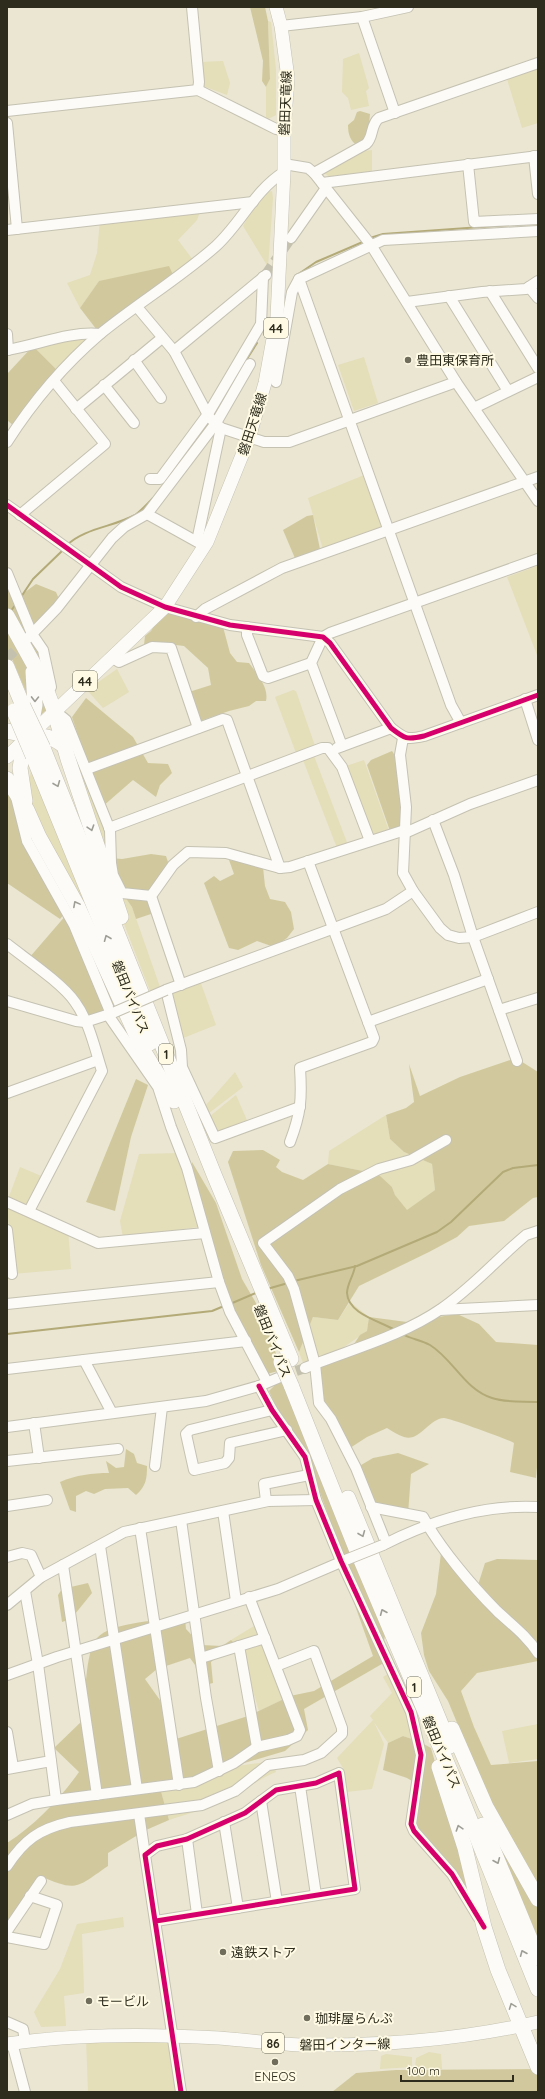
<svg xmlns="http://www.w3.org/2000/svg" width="545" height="2099" viewBox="0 0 545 2099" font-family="Quicksand,'Noto Sans JP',sans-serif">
<rect width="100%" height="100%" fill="#eae6d2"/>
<g fill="#e4deb9">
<polygon points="268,21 271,22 276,70 276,115 266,120 266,87 270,79"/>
<polygon points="359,53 369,88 366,91 369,106 351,110 348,98 342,92 343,59"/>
<polygon points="223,61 230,83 227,95 203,86 201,62"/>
<polygon points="538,65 538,123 522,128 506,76"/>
<polygon points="372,150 372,174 331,178 323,172 365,151"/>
<path d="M272,191L273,198L268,267L243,226C250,214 257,194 272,191Z"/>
<polygon points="201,209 197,220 178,240 193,260 175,279 99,281 80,308 67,283 90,275 97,253 100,220"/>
<polygon points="100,334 61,374 33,346"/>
<polygon points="364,357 378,403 354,411 338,365"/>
<polygon points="369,473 385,532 324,553 308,498"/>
<polygon points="537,566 538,654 537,655 507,577"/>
<polygon points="117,669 129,692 103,708 87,690"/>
<polygon points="293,690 296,691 315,746 296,753 275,697"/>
<polygon points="72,717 104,812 120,890 132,907 160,987 150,991 116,903 61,727"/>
<polygon points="314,756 348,845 337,848 303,760"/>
<polygon points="364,760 389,831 372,836 346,766"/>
<polygon points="31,770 90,915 97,934 27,798"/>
<polygon points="199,978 216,1025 178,1040 167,995"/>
<polygon points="235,1072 243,1087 209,1113 206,1105"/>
<polygon points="236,1095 249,1125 219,1136 209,1117"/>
<polygon points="386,1115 390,1139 404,1152 432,1164 435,1190 407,1211 395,1195 392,1187 378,1174 328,1164 329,1151"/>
<polygon points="181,1153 204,1226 123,1238 120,1221 139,1154"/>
<polygon points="20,1167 46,1178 29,1211 68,1229 71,1269 12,1274 7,1202"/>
<polygon points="350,1302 369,1317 367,1331 341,1349 305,1368 299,1352 313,1317 338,1320"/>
<polygon points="259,1623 290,1696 259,1711 247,1671 249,1670 231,1640"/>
<polygon points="392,1671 418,1741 403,1736 388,1743 374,1722 384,1744 372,1789 347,1792 343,1768 337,1758 373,1720 370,1716 392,1693 383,1677"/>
<polygon points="538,1724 538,1759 509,1763 502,1731"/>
<path d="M272,1761L276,1772C261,1778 250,1787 235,1794C215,1806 191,1813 169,1820L160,1788L238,1766Z"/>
<polygon points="123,1917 124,1927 82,1934 84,1993 64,1996 66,2026 41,2027 34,2012 60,1969 77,1924"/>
<polygon points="173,2036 176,2092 88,2092 86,2038"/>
<polygon points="429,2052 441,2054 442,2069 415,2068 416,2058"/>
<polygon points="386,2054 412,2057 412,2067 380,2069 381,2056"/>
</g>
<g fill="#d1c99d">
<polygon points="250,7 265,7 268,21 270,79 266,87 262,81 263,61"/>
<path d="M360,111L370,114C369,127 367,137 358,146C350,141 348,134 348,125L354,120L357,112Z"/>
<polygon points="169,266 175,279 100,334 80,308 99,281"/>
<polygon points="33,346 61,374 16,428 7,420 7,374"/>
<polygon points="313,515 321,554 297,563 283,530 307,516"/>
<polygon points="7,576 17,598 36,584 56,592 61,604 32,634 43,650 50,707 37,718 7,647"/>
<path d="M165,607L222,623L230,653L237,662L249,663C257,674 269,687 266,701H256L249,706L229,711L200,721L189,692L211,685L208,668L184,646L176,645L171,648L144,645L145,636L151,631Z"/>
<polygon points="86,698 133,737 148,763 168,764 172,773 160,785 156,797 133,780 102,807 72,717"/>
<polygon points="392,751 396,757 401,808 400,826 390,831 367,765 371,760"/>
<polygon points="7,789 121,1005 85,1022 75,1001 29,958 67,914 66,912 60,919 7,883"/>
<polygon points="151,854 166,856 170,868 153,891 157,912 136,919 132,907 118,887 111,858 122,859"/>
<polygon points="229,860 253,863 263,867 265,886 270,899 285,902 291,912 294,929 287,938 274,947 257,941 238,950 229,948 204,883 214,876 220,881 234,874"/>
<polygon points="516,1058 538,1072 538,1197 533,1198 504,1221 469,1226 457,1237 429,1252 359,1286 338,1320 313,1317 299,1352 261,1265 228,1162 233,1151 263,1150 280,1160 276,1167 282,1172 303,1180 328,1164 378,1174 392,1187 395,1195 407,1210 435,1190 432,1164 404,1152 390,1139 386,1115 406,1108 414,1102 409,1064 420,1096 460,1077"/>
<polygon points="136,1079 148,1085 131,1137 115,1211 86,1202"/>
<polygon points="192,1162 216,1203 242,1279 260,1310 282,1370 263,1375 230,1312 193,1186"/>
<path d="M457,1314L479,1324L496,1342L538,1345V1456L536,1478L510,1472L514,1443C507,1439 449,1418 444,1418C428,1419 420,1442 404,1437C398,1435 392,1431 387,1428L367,1437L350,1448L319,1400L318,1363L350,1350L360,1335L367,1331L369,1317L407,1322Z"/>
<path d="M278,1382H287L385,1636L382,1650L387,1661L304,1709L308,1730L285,1751L160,1788L169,1820L146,1830L108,1853V1866C76,1888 77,1892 40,1876L7,1930V1843C35,1825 60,1799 79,1772L54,1748L84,1719C85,1701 85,1651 97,1638C111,1622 164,1619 185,1619L186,1629L201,1645L222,1646L231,1640L234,1643L211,1662L213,1683L200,1686L195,1665L190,1658L157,1669L145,1679L162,1703L176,1739L248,1716L290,1696L314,1691L373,1656L342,1569L341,1550L310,1465L285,1428L269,1391Z"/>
<path d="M126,1449L134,1454L137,1463L147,1466C147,1479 146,1486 136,1495L128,1488L105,1489L94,1494L86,1491L76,1496V1512L70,1510L60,1482C76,1475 92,1473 109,1473L106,1461L116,1468L124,1467Z"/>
<polygon points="398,1453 429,1464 411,1474 408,1514 371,1507 356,1468 373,1458"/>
<polygon points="442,1545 477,1588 485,1563 497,1559 538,1560 538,1661 477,1673 461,1691 474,1727 491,1765 538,1761 538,1938 500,1848 475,1766 448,1701 429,1671 424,1655 421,1633 436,1594"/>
<polygon points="88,1583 92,1593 71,1619 62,1622 58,1595 62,1589"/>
<polygon points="403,1736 418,1741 431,1748 475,1904 431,1849 411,1816 417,1784 407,1778 383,1770 388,1743"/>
<polygon points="538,2069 538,2092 332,2092 356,2073 396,2070"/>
</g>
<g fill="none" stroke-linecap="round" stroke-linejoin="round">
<g stroke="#b3aa78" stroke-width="2">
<polyline points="370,238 383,234 509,225"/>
<polyline points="297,275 316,262 365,241"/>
<polyline points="245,362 257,343"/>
<polyline points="214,416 239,373"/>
<polyline points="200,436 210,421"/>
<path d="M67,545C85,528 113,527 135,515C141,511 147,504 153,498"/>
<polyline points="21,597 33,579 63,550"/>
<polyline points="10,612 16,604"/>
<path d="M355,1266C354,1275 347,1284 347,1293C348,1314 380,1321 395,1330"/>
<polyline points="294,1281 357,1266 437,1232 451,1222 503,1172 513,1168 538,1165"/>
<polyline points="267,1289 288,1283"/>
<polyline points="230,1304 258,1292"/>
<polyline points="7,1334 212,1311 224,1306"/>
<path d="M402,1334C411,1339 421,1340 430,1345C453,1359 465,1390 492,1398C507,1403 523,1401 538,1402"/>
</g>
<g stroke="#c4c1ae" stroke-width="10" stroke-dasharray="10 5" stroke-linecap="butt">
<polyline points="266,274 291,238"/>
<polyline points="7,658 25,641"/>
<polyline points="282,1376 305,1368"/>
</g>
<g stroke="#c5c2b2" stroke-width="12">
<g id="minor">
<polyline points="192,7 199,82 198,90"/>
<polyline points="362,17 395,113"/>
<polyline points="281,26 362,17 408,7"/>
<polyline points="7,111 198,90 276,129 284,131"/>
<polyline points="7,123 17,229"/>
<polyline points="534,156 538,194"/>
<polyline points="284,164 308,168 314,173 371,245 456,382 538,501"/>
<polyline points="468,164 474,222 538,219"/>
<path d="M314,173L366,144C374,137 370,125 379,118L538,63"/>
<polyline points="322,183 538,156"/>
<polyline points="7,230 253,202"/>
<polyline points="291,238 326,188"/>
<polyline points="299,279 451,705 461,723"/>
<polyline points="529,287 538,298"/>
<polyline points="490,291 538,368"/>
<polyline points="449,296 508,391"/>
<polyline points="407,302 482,292 526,289 538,281"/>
<polyline points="137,307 174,351 209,417 221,428 264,442 289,442 456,382"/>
<polyline points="7,334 8,350"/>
<path d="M7,350C38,345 69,331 100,334"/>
<polyline points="174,351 266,275"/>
<polyline points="134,360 161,398"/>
<polyline points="276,382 292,292 299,279 383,240 538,231"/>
<polyline points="104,385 134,423"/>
<polyline points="474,408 538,377"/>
<polyline points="76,409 162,338"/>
<path d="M7,442C32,403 65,364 100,334C138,303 180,278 216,246C241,223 255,190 284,172"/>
<polyline points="150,479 160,479 208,414 261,324 263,277"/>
<path d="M7,505L121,587L165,607L230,625L323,637L330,643L391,728C405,739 407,740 424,736L538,695"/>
<polyline points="147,514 201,544"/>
<polyline points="20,515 105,444 54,381"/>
<polyline points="197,541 221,428"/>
<polyline points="7,573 32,634 43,650 51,687"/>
<polyline points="196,617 205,609 282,568 538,477"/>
<polyline points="247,627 247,635 263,676 268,678 311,663"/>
<polyline points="28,638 57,608 112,538 124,527 147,514 216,423 250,364"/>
<polyline points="111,657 119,662 152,647 171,648 198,728"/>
<polyline points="525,699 538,740"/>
<polyline points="55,711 66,720 110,830 111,863 113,875 122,893 151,896"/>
<polyline points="403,738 400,755 406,807 403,873 413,891 440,928 448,935 459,938 473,937 538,912"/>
<polyline points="342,746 311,663 323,637 330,633 538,559"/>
<polyline points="337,748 391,728"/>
<polyline points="87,769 223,719 227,720 280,868"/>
<polyline points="16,797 27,841 74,925 111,1014"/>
<polyline points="433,820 454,875 473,937 517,1061"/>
<polyline points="109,828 322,748 328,748 342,767 370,841"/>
<polyline points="405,833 470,804 538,780"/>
<path d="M7,944C26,959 63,984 75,1002C89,1021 95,1049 102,1071L29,1211"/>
<polyline points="181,985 151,896 173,865 188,852 226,853 280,868 290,867 405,830"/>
<polyline points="7,1001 76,1021 85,1022 113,1013"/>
<polyline points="499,1010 538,998"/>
<polyline points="108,1015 158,1087 171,1127 187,1168 219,1282 230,1312 267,1382"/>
<polyline points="368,1022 488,979"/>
<polyline points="7,1093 98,1060"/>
<polyline points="300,1107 215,1138 182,1067 181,1050 166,990 386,909 413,891"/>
<path d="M290,1142C301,1113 302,1099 300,1068L372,1042L374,1038L308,861"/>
<polyline points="7,1202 98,1243 205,1233"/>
<polyline points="7,1230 12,1274"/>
<polyline points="7,1304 219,1282"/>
<polyline points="440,1310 538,1305"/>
<polyline points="84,1360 112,1413"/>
<path d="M305,1368C349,1350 402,1336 441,1309C472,1288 497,1259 526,1235L538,1231"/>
<polyline points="7,1369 246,1341"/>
<polyline points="259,1386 272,1410 305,1457 316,1500 341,1561 411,1712 421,1755 411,1824 414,1831 452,1874 478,1917"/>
<polyline points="272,1410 190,1430 186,1434 194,1470 225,1463 229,1458 230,1443 287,1430"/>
<polyline points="34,1423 39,1458"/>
<polyline points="7,1427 206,1401 259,1386 278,1378"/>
<polyline points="7,1461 118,1449"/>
<polyline points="155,1466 162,1407"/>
<polyline points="266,1501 264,1484 309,1475"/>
<polyline points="7,1506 47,1500"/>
<path d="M371,1507L423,1517C440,1548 472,1586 497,1611C512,1625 527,1636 538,1653"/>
<polyline points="223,1511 236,1601"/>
<polyline points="181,1520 206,1698 219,1771"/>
<polyline points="140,1528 179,1785"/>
<polyline points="386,1543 356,1468 331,1419 319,1403 315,1364 294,1289 288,1276 263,1243 340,1189 379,1169 411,1160 446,1140"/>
<path d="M383,1545C432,1520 483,1504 538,1507"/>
<polyline points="100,1546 137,1789"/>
<polyline points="7,1557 22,1553 31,1555 41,1577"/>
<polyline points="63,1565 97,1795"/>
<polyline points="7,1605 41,1577 124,1532 268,1501 316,1500"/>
<polyline points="239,1646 257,1747"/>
<polyline points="201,1658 265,1638"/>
<polyline points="7,1675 57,1657 278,1589 348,1559"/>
<polyline points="7,1732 13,1767"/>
<polyline points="51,1761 56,1800 194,1782 234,1763 257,1747 288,1740 297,1736 300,1730 249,1597"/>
<polyline points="7,1769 51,1761 38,1664 25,1591"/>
<polyline points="300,1786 316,1895"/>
<polyline points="261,1801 277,1902"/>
<polyline points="139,1814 145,1855"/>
<polyline points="7,1815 32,1804 56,1800"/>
<polyline points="224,1822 238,1908"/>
<polyline points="187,1839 197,1914"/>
<path d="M7,1866C24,1840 39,1829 70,1822L202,1805L235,1791L268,1765L304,1760L321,1753L342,1734V1728L314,1651L276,1666"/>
<polyline points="156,1921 355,1889 339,1773 316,1783 276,1790 245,1813 187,1839 157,1846 145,1855 181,2092"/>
<polyline points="7,1931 41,1881"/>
<polyline points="7,1937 44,1944 57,1905 30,1896"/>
<polyline points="7,2022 23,2029 25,2041"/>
<polyline points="12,2043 25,2092"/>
</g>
</g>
<g stroke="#c5c2b2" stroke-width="14">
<g id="major">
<polyline points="7,757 165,607 207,542 249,438 265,383 277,317 284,172 284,131 288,78 281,26 276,7"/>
<path d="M7,2044C74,2034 151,2034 219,2038C246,2040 273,2044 300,2045C380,2046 460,2040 538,2022"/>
</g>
</g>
<g stroke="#c5c2b2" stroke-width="16">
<g id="highway">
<polyline points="7,616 43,681 54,710 68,759 121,917"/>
<polyline points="7,667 23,706"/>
<path d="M7,731C27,737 49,731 65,747"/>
<polyline points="30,732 35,705 33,672"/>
<polyline points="43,748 215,1177 291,1359"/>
<polyline points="33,756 150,1043"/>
<polyline points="7,779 27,810 39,837 78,907 144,1052 174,1101"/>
<polyline points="25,801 20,768 25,739"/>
<polyline points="291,1385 355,1546 452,1775 538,1989"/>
<polyline points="348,1498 450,1746"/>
<polyline points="452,1729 486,1807 538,1899"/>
<polyline points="439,1767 465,1848 484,1927 498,1970 538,2067"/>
<polyline points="483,1825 538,1958"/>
</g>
</g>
<use href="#minor" stroke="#fcfbf8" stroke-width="10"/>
<use href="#major" stroke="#fcfbf8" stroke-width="13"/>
<use href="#highway" stroke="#fcfbf8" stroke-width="15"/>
<g stroke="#c5c2b2" stroke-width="12" stroke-linecap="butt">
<g id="minor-bridge">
<polyline points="115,1012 166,990"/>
<polyline points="348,1559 383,1545"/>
</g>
</g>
<g stroke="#c5c2b2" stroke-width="16" stroke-linecap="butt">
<g id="highway-bridge">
<polyline points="23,706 43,748"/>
<polyline points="14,711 33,756"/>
<polyline points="281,1362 291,1385"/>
</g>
</g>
<use href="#minor-bridge" stroke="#fcfbf8" stroke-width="10"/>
<use href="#highway-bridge" stroke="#fcfbf8" stroke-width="15"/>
<g stroke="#fefae4" stroke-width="8">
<g id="cycleway">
<path d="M7,505L121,587L165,607L230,625L323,637L330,643L391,728C405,739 407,740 424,736L538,695"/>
<polyline points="259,1386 272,1410 305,1457 316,1500 341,1561 411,1712 421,1755 411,1824 414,1831 452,1874 484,1927"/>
<polyline points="156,1921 355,1889 339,1773 316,1783 276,1790 245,1813 187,1839 157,1846 145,1855 181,2092"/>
</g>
</g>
<use href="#cycleway" stroke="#d6006c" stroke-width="5"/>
</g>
<defs><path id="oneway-chevron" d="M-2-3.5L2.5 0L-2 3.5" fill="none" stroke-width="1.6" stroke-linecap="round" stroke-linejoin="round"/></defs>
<g stroke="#9f9e95">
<use href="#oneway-chevron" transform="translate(35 699) rotate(91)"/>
<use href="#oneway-chevron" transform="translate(57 784) rotate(68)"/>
<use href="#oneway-chevron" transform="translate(91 828) rotate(72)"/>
<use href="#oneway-chevron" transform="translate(76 904) rotate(-118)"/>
<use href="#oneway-chevron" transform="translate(107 938) rotate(-112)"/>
<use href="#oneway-chevron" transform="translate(362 1534) rotate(68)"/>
<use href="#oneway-chevron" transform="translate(383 1612) rotate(-113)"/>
<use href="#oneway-chevron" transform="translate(459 1828) rotate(-108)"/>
<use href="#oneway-chevron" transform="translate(497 1861) rotate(67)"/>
<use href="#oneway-chevron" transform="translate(523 1953) rotate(-113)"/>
<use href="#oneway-chevron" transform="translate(512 2006) rotate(-111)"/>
</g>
<g fill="#706d5c" stroke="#fefae4" stroke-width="1.5">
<circle cx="408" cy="360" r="4"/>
<circle cx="223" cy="1952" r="4"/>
<circle cx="89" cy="2001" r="4"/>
<circle cx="307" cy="2018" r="4"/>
<circle cx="275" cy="2062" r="4"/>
</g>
<g text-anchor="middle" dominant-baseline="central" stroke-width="4" stroke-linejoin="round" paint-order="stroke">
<g fill="#fefae4" stroke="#6c6a59" stroke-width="1">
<rect x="264" y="318" width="24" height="20" rx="3"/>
<rect x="73" y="671" width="24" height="20" rx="3"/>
<rect x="159" y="1044" width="14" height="20" rx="3"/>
<rect x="407" y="1677" width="14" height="20" rx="3"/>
<rect x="262" y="2033" width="22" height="20" rx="3"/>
</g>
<g font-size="12" font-weight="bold" fill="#2e2c1d">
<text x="276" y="328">44</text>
<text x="85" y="681">44</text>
<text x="166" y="1054">1</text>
<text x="414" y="1687">1</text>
<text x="273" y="2043">86</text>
</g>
<g font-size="13" fill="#2e2c1d" stroke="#fefae4">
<text transform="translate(285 103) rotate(-88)">磐田天竜線</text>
<text transform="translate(252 424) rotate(-72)">磐田天竜線</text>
<text transform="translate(131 997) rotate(68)">磐田バイパス</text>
<text transform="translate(273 1341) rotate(68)">磐田バイパス</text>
<text transform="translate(442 1752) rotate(67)">磐田バイパス</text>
<text transform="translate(345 2044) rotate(-1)">磐田インター線</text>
</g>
<g font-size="13" fill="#2e2c1d" stroke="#fefae4" text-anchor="start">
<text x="416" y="360">豊田東保育所</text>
<text x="231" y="1952">遠鉄ストア</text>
<text x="97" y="2001">モービル</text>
<text x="315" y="2018">珈琲屋らんぷ</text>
<text x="275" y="2076" text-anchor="middle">ENEOS</text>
</g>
</g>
<rect width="545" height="2099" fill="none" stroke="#2e2c1d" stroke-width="16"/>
<path d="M401 2075v6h112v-6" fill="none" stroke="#2e2c1d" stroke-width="2"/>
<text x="407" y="2075" font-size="12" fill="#2e2c1d" stroke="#fefae4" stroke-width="3" paint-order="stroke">100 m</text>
</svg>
